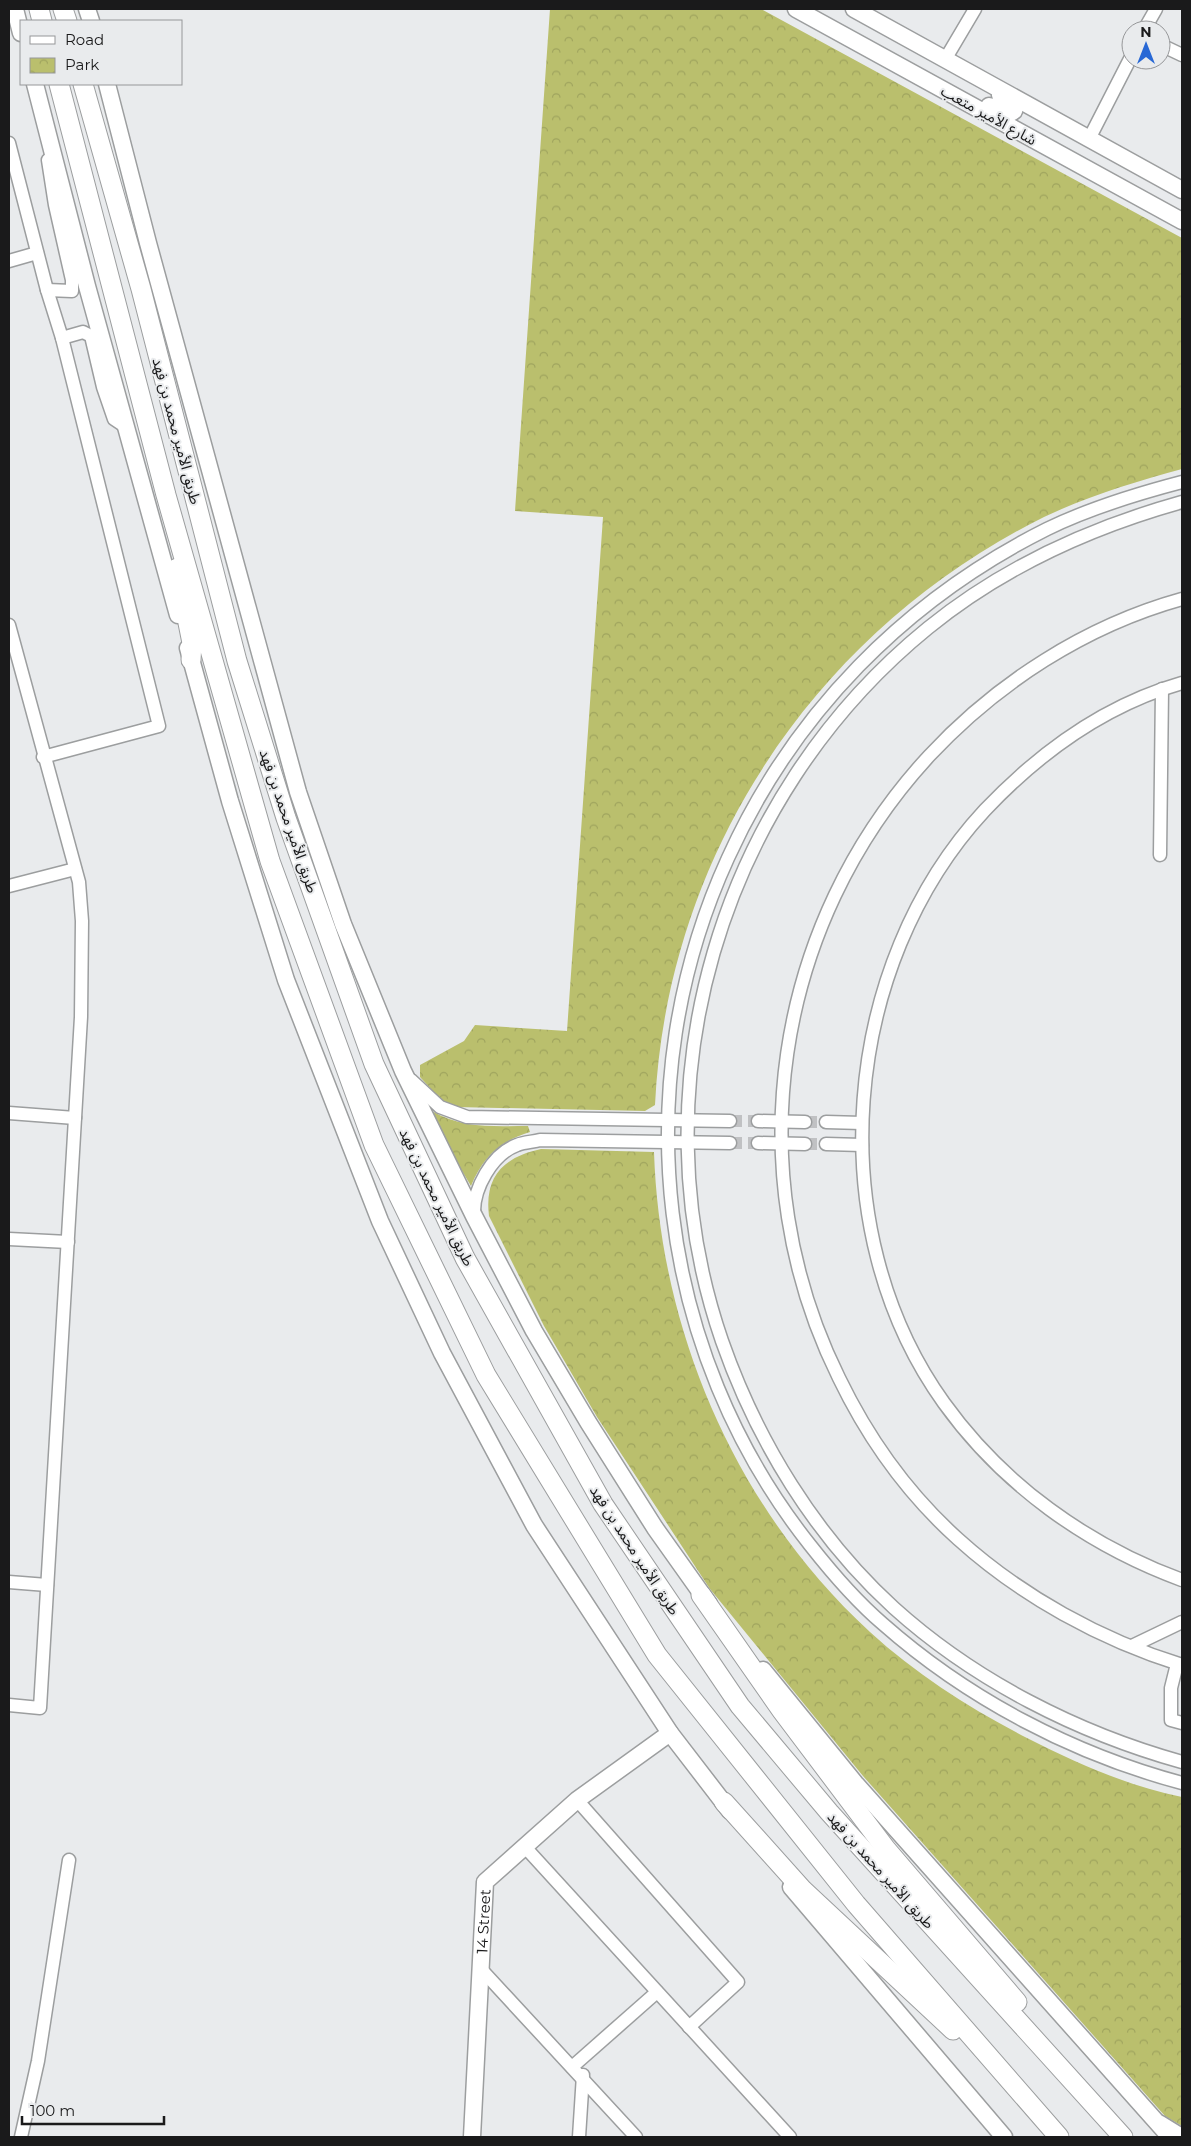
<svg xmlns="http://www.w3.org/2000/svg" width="1191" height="2146" viewBox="0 0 1191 2146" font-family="Montserrat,'Noto Sans Arabic',sans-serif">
<defs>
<pattern id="park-crowns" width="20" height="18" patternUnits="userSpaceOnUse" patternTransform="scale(1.25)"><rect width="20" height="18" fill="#babf6d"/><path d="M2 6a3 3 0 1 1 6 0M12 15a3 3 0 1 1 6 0" fill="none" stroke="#9fa45e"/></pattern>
</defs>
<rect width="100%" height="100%" fill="#e9ebed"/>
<g fill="url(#park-crowns)">
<path d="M550,9H761L1182,238V469C1135,482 1088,496 1044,517C818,629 667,852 655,1105L645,1111L456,1107L443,1102L420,1077V1065L464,1041L475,1025L567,1031L603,517L515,511Z"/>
<path d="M432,1111C462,1129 495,1126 528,1126L530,1132C500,1141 483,1157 471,1186L452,1154Z"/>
<path d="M541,1149L654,1152C660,1332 736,1509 870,1632C917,1675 971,1709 1027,1738C1076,1763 1128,1786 1182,1797V2126L1165,2116L863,1776L710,1589L597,1417L544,1326L489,1216C484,1176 504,1157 541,1149Z"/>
</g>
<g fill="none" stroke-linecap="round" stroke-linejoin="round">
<g stroke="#c0c1c3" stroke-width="12" stroke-dasharray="12 6" stroke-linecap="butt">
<polyline points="730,1121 758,1121"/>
<polyline points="805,1122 826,1122"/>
<polyline points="730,1143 758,1143"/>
<polyline points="805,1144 826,1144"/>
</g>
<g stroke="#9c9e9f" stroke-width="15">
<g id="minor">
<polyline points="1144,30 1156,9"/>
<polyline points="1161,45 1182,55"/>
<polyline points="946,58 975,9"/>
<polyline points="1089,139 1131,57"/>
<polyline points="9,143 47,290 62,338 159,726 43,757"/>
<polyline points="9,261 37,253"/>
<polyline points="47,290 72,291 72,280 55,205 48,160"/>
<polyline points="62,338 83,332 91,336 103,387 114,419 126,427"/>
<path d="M1182,482C1136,494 1090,508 1047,529C905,600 793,714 728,858C625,1083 656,1351 810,1545C832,1573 856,1601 883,1624C968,1699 1073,1754 1182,1783"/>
<path d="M1182,502C1089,528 1003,567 928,628C719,798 634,1086 722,1341C757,1441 815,1536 894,1608C975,1681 1078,1733 1182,1762"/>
<path d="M1182,599C1085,626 997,683 929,756C773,925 737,1172 839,1378C868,1438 909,1495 958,1539C1021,1596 1101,1640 1182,1665"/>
<polyline points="9,625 79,882 82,921 81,1017 40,1708 9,1705"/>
<path d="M1182,683C1105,705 1040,752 985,810C841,965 819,1229 944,1403C1003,1485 1087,1545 1182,1580"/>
<polyline points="1160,855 1162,689"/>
<polyline points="9,886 75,869"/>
<polyline points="411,1080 440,1107 467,1117 730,1121"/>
<polyline points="9,1113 75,1118"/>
<polyline points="758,1121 805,1122"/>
<polyline points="826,1122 862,1123"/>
<polyline points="758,1143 805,1144"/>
<polyline points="826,1144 862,1145"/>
<path d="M474,1214C473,1189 492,1154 517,1145C524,1142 533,1142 540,1140L730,1143"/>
<polyline points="9,1239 68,1242"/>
<polyline points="9,1582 47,1585"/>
<polyline points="1132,1646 1182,1622"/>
<polyline points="1177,1664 1171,1688 1171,1720 1182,1723"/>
<polyline points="577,1800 738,1982 689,2027"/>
<polyline points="525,1847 790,2137"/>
<polyline points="480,1968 636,2137"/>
<polyline points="572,2067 657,1992"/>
<polyline points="1161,2122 1182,2135"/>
<polyline points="21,2137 38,2061 69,1860"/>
<polyline points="579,2137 583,2075"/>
</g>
</g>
<g stroke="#9c9e9f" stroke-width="19">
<g id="major">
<polyline points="15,9 21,33"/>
<polyline points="87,9 91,21"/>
<polyline points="796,9 1182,221"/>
<polyline points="854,9 1182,190"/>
<polyline points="35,84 87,286 178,615"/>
<polyline points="107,84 148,243 298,792 343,924 403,1071 474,1216 534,1331 588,1422 655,1528 709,1604"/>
<polyline points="989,106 1009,114 1014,111 1015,107 1000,95"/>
<polyline points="188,648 230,801 286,980 380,1221 442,1353 534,1525 670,1733 730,1811"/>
<polyline points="763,1670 855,1783 1170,2137"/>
<polyline points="791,1887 1004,2137"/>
<path id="s1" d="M472,2137L485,1882L577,1800L670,1733"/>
</g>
</g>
<g stroke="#9c9e9f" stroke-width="21">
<g id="highway">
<polyline points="39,9 42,21"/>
<polyline points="63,9 67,21"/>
<polyline points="59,84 166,495 270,861 374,1145 486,1375 657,1655 856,1904 1059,2137"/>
<polyline points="83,84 141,289 237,661 286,818 374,1064 465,1258 603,1504 740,1706 829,1812 1123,2137"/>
<polyline points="177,568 192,643 191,660"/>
<polyline points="701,1595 782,1711 886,1849 1017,2002"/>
<polyline points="724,1802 803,1890 953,2030"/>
</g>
</g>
<use href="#minor" stroke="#fff" stroke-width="12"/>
<use href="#major" stroke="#fff" stroke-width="16"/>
<use href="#highway" stroke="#fff" stroke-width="19"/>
</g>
<g text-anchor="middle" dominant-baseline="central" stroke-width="4" stroke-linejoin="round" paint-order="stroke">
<g font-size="15" fill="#1a1a1b" stroke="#e9ebed">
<text transform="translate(989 115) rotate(29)">شارع الأمير متعب</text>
<text transform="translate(177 431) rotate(75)">طريق الأمير محمد بن فهد</text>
<text transform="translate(289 821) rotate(71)">طريق الأمير محمد بن فهد</text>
<text transform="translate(437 1197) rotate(64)">طريق الأمير محمد بن فهد</text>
<text transform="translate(635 1550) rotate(57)">طريق الأمير محمد بن فهد</text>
<text transform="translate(881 1870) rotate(48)">طريق الأمير محمد بن فهد</text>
<text stroke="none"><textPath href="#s1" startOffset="216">14 Street</textPath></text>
</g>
</g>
<rect width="1191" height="2146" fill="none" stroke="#1a1a1b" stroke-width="20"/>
<rect x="20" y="20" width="162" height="65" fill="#e9ebed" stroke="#969799"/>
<rect x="30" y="36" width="25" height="8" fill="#ffffff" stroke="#969799"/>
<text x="65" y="45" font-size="15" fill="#1a1a1b">Road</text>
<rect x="30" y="58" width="25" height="15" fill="url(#park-crowns)" stroke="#969799"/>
<text x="65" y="70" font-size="15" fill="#1a1a1b">Park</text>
<g transform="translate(1146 45)"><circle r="24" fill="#e9ebed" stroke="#969799"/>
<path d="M0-4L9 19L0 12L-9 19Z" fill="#2868d5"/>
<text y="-8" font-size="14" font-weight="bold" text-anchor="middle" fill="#1a1a1b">N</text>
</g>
<path d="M22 2116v8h142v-8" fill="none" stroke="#1a1a1b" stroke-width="2.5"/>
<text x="30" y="2116" font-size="15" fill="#1a1a1b" stroke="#e9ebed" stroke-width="4" paint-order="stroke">100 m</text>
</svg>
